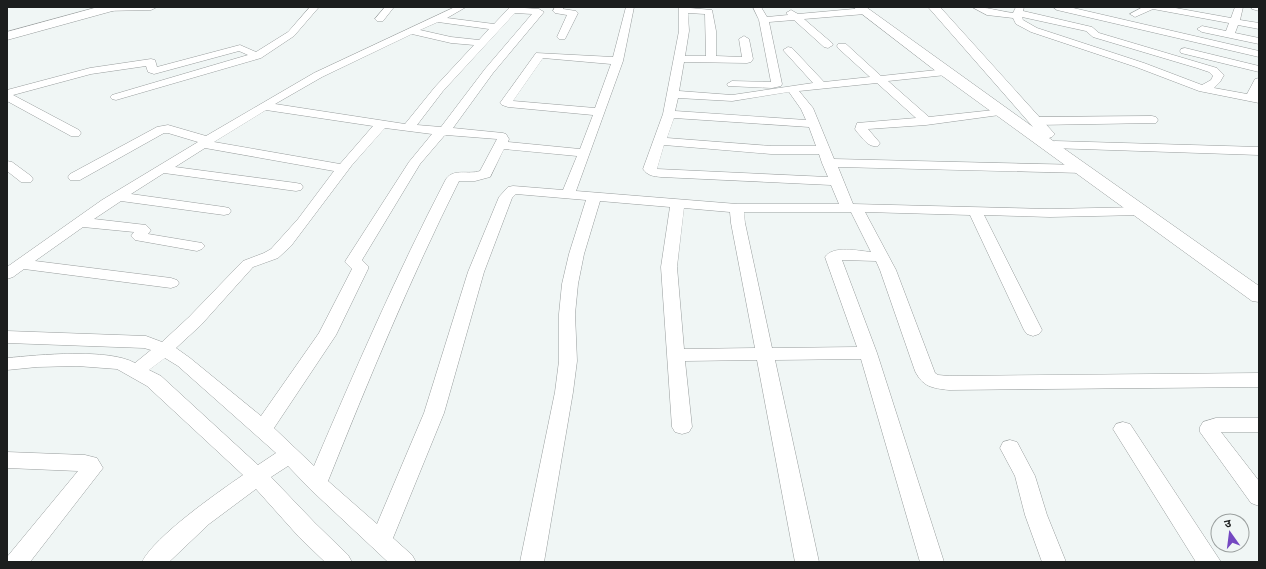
<svg xmlns="http://www.w3.org/2000/svg" width="1266" height="569" viewBox="0 0 1266 569" font-family="'PT Sans Narrow','Noto Sans Devanagari',sans-serif">
<rect width="100%" height="100%" fill="#f0f6f5"/>
<g fill="none" stroke-linecap="round" stroke-linejoin="round">
<g stroke="#989d9d" stroke-width="1">
<g id="minor">
<polygon points="310,7 319,7 294,36 261,58 116,100 112,99 110,97 112,95 248,55 239,51 154,74 148,72 146,66 91,74 13,95 79,130 81,133 79,136 71,136 7,101 7,90 90,68 151,59 155,60 157,67 240,45 256,52 288,32"/>
<polygon points="385,7 394,7 383,21 377,21 375,19"/>
<path d="M455,7H466L447,18L494,24L510,7L539,9L544,12L493,73L453,128L503,133L506,134L509,139L508,142L580,149L593,115L508,107L502,105L500,103L536,53L613,57L626,7H634L623,61L576,191L737,204H839L831,185L661,177C653,176 648,176 643,169L663,114L679,31V7L712,10L716,31V56L742,57L739,39L744,36L749,39L753,59L751,62L747,63L684,62L679,91L732,95L813,83L783,50L788,47L792,48L824,82L870,77L838,48L837,46L838,44H846L881,76L946,69L950,70L951,72L950,74L946,75L888,81L929,117L1003,109L1007,110L1009,112L1007,114L926,125L868,129L880,143L878,146C868,148 863,138 857,132L855,129L857,123L916,118L877,83L799,91L813,108L834,159L1083,165L1088,166L1090,169L1088,172L1083,173L838,167L853,204L1050,209L1141,207L1146,208L1148,211L1146,214L1141,215L1050,217L984,215L1042,330L1039,334L1033,336L1027,334L1024,330L970,215L865,212L896,270L935,373L938,375L949,376L1259,373V387L949,390C932,388 923,387 915,371L880,270L876,261L842,260L877,353L944,562H920L861,359L775,360L819,562H795L757,360L685,361L692,427L689,432L682,434L675,432L672,427L661,267L670,207L600,201L584,254L578,284L575,314L577,361L573,392L544,562H520L555,392L559,361V314L562,284L569,254L586,200L516,194L512,198L484,272L444,413L393,538L412,555L416,562H388L310,489L288,466L271,477L315,523L348,555L352,562H325L299,537L256,489L209,524L169,562H142C155,536 217,493 243,475L147,386L117,369L77,366L37,367L7,370V358C39,355 108,348 135,363L151,350L144,348L7,343V331L146,336L162,342L189,317L243,261L264,253L271,249L298,219L334,171L205,148L175,167L296,183L301,184L303,187L301,190L296,191L164,173L131,194L224,207L229,208L231,211L229,214L224,215L121,201L94,219L146,225L151,230L148,234L202,243L205,246L202,249L197,251L135,240L131,236L134,232L83,227L35,261L171,278L177,280L179,283L177,286L171,288L24,269L13,277L7,279V267L102,200L198,142L168,133H164L80,180H70L68,177L70,174L157,127L168,125L206,136L314,73ZM515,13L532,14L485,69L441,127L417,125L443,91ZM688,13L705,14L706,56H685L689,31ZM438,22L489,29L479,40L451,37L420,30ZM412,34L451,43L474,45L435,87L405,124L275,104L322,77ZM543,58L611,64L595,108L513,101ZM789,92L801,109L806,120L675,111L678,98L732,101ZM266,110L373,126L340,164L214,142ZM674,118L809,127L816,146H771L667,138ZM385,128L432,134L409,162L346,260L345,262L352,269L319,333L261,416L190,358L176,348L201,325L253,267L278,258L291,246L352,165ZM446,135L497,139L480,171C468,175 454,168 446,179C397,273 356,368 314,466L274,428L336,335L368,269V266L362,260L420,164L444,136ZM664,145L771,154H819L822,163L828,177L657,169ZM504,149L577,156L563,190L513,186L508,187L499,197L468,272L424,413L377,524L328,481C369,379 410,279 459,181H475L490,177ZM684,208L730,212L731,223L755,348L684,349L677,267ZM744,212H851L871,252C859,251 833,245 825,257L857,347L772,348L745,223ZM165,358L178,366L276,453L258,465L161,376L149,370Z"/>
<polygon points="555,7 563,7 563,9 576,11 578,13 565,39 559,39 557,37 567,15 555,13 553,11"/>
<polygon points="753,7 761,7 767,17 788,15 786,13 791,10 798,14 865,8 870,11 865,14 804,19 832,43 833,45 828,48 824,47 794,20 769,22 782,84 781,86 772,88 728,86 727,84 732,81 771,82 759,20"/>
<path d="M972,7C986,7 999,11 1013,13L1016,7H1024L1023,11L1092,27L1099,33L1217,68L1224,75L1220,82L1214,88L1247,94L1255,79L1259,78L1258,96L1259,103L1199,91L1136,67L1031,32L1016,24L1013,18L987,15ZM1022,17L1086,31L1093,37L1197,68L1209,72L1213,76L1211,80L1202,85L1144,63L1037,28L1023,20Z"/>
<polygon points="1053,7 1069,7 1259,51 1259,57 1057,10"/>
<polygon points="1143,7 1170,7 1231,18 1235,7 1243,7 1240,20 1259,23 1259,29 1238,25 1235,33 1259,38 1259,44 1202,32 1197,29 1202,26 1226,31 1229,23 1153,9 1135,17 1130,14"/>
<polygon points="1251,7 1259,7 1259,11 1252,9"/>
<polygon points="1185,48 1259,66 1259,72 1181,53 1180,51 1181,49"/>
<polygon points="1152,116 1156,117 1158,120 1156,123 1036,125 1032,124 1030,121 1032,118 1036,117"/>
<polygon points="1055,141 1259,147 1259,155 1051,148 1049,145 1051,142"/>
<polygon points="7,161 12,162 31,176 33,179 31,182 21,182 7,171"/>
<polygon points="1216,418 1259,418 1259,432 1221,432 1259,481 1259,506 1251,503 1200,432 1200,427 1203,422"/>
<polygon points="1123,422 1130,424 1221,562 1196,562 1113,429 1116,424"/>
<polygon points="1010,440 1017,442 1035,476 1047,515 1066,562 1042,562 1025,515 1015,476 1000,448 1003,442"/>
<polygon points="7,452 85,455 97,458 103,468 30,562 7,562 7,557 78,471 7,468"/>
</g>
</g>
<g stroke="#989d9d" stroke-width="1">
<g id="tertiary">
<polygon points="96,7 157,7 151,10 101,11 97,10"/>
<polygon points="853,7 866,7 1033,127 928,7 940,7 1052,131 1055,134 1052,137 1049,138 1259,286 1259,302 1252,301 941,75"/>
</g>
</g>
<g stroke="#989d9d" stroke-width="1">
<polygon id="primary" points="98,7 118,7 116,10 7,40 7,32"/>
</g>
<use href="#minor" fill="#fff" fill-rule="evenodd"/>
<use href="#tertiary" fill="#fff" fill-rule="evenodd"/>
<use href="#primary" fill="#fff" fill-rule="evenodd"/>
</g>
<rect width="1266" height="569" fill="none" stroke="#1c1e1e" stroke-width="16"/>
<g transform="translate(1230 533) rotate(346)"><circle r="19" fill="#f0f6f5" stroke="#9ba09f"/>
<path d="M0-3L7 15L0 10L-7 15Z" fill="#7448c1"/>
<text y="-6" font-size="11" font-weight="bold" text-anchor="middle" fill="#1c1e1e">उ</text>
</g>
</svg>
